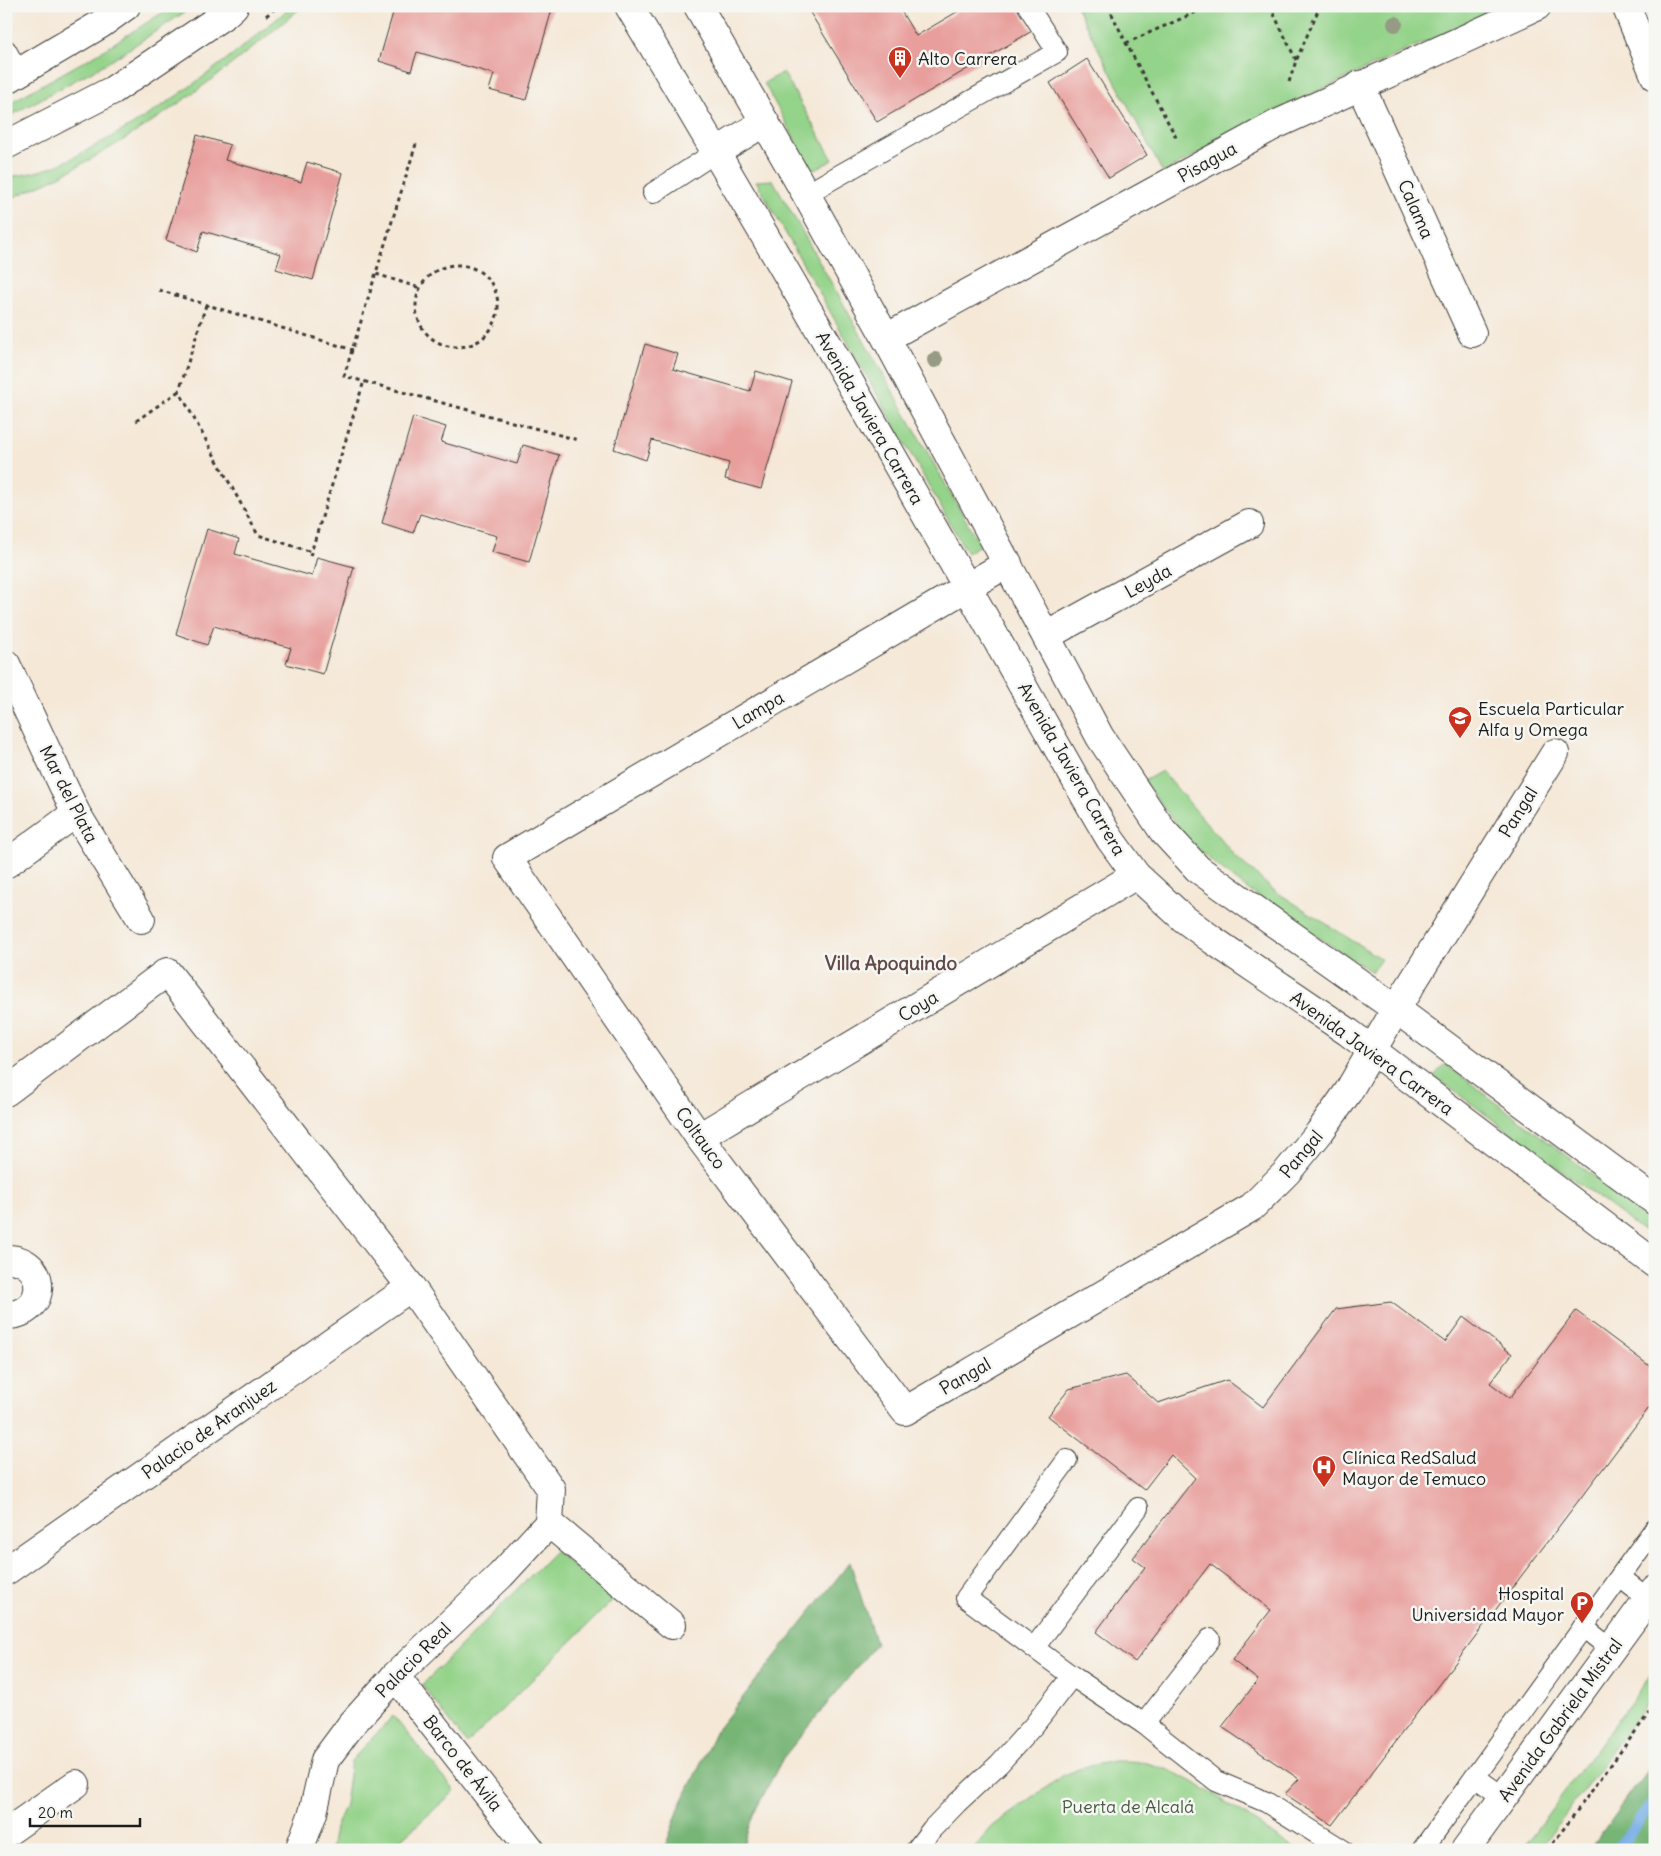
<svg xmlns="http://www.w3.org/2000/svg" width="1661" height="1856" viewBox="0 0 1661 1856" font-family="Delius,sans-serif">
<rect width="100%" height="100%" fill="#f6f6f2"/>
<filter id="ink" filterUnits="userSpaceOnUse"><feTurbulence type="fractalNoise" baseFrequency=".02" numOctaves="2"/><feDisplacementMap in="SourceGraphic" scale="10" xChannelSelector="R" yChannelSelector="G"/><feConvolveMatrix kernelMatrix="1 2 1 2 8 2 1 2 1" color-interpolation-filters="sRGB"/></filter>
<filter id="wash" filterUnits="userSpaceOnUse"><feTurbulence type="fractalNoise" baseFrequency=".0096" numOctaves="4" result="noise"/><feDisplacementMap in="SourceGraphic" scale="20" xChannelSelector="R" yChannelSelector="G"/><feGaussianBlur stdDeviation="1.12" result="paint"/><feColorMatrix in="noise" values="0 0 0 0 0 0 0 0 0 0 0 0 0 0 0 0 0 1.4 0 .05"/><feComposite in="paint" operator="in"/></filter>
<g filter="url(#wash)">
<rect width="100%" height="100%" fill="#f5e8d7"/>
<g fill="#94d38a" stroke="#587853">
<polygon points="173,6 194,6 114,59 6,118 6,105 97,54"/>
<path d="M292,6H303C230,68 153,127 69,171C51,181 32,189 14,197L6,199V177C25,175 44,171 62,163C77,157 91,147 106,140C173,103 234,55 292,6Z"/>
<polygon points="1076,6 1503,6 1270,113 1163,173"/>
<polygon points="783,72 833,160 812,171 764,83"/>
<polygon points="773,180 980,545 967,553 756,181"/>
<path d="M1162,771L1235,856L1272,889L1381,959L1372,972C1315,934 1253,898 1201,852C1179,832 1162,805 1144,781Z"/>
<polygon points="1445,1064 1655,1222 1655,1240 1434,1076"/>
<polygon points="555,1551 613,1600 467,1744 422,1685"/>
<polygon points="1655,1670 1655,1693 1539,1850 1521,1850"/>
<polygon points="393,1716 455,1791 389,1850 331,1850 335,1828 345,1804 351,1761"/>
<path d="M1114,1761C1123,1761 1132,1761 1141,1762C1178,1769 1212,1793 1244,1814C1262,1827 1278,1841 1299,1850H972L993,1826L1062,1776L1084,1767Z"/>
</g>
<g fill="#77b576" stroke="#4a6849">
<polygon points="850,1562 876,1644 783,1758 753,1815 745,1838 743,1850 664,1850 680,1806 716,1731"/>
<polygon points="1655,1760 1655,1850 1590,1850"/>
</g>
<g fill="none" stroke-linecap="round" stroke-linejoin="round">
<polyline stroke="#7cb0e9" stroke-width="11" points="1617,1850 1655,1799"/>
</g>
<g id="blocks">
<g fill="#e89f9c">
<polygon points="395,6 553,6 526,100 489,90 494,74 417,52 411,71 379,61"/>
<polygon points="806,6 898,6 916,36 967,6 1017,6 1032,31 877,122"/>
<polygon points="1087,59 1147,155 1109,178 1050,83"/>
<polygon points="197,135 230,145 225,160 301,182 307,162 343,173 313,280 276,269 281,254 203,231 197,252 166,240"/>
<polygon points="645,344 678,354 673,369 750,391 756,371 792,382 761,489 725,479 729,463 652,440 646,460 614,449"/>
<polygon points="413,417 446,427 441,442 517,464 523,445 559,455 529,562 492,552 497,536 420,514 413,533 382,523"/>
<polygon points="207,529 239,539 235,554 312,576 317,557 354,567 323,674 286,664 291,648 214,626 207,645 176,634"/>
<polygon points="1391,1302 1445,1342 1463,1317 1512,1354 1490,1383 1510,1398 1576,1311 1655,1370 1655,1400 1332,1825 1285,1794 1299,1779 1222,1727 1258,1680 1232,1660 1271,1610 1210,1564 1135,1662 1096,1632 1145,1567 1133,1558 1195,1478 1171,1455 1144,1490 1048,1416 1069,1389 1126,1375 1158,1403 1227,1380 1263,1407 1336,1309"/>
</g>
</g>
</g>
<g filter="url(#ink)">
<use href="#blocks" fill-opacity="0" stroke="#3d3b38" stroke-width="1"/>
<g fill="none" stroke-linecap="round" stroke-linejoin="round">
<g stroke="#3d3b38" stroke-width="22">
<g id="service">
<polyline points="6,50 19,74"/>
<polyline points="653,193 716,152"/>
<polyline points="806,194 1057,52 1028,6"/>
<polyline points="1067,1460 966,1598 1072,1676 1144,1724 1216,1781 1266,1802 1343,1850"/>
<polyline points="1620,1577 1648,1599"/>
<polyline points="1583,1627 1611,1649"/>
<polyline points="1034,1648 1138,1508"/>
<polyline points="1144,1724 1210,1639"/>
<polyline points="1475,1777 1503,1797"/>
<polyline points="916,1850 932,1829 957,1803 999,1764 1034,1725 1072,1676"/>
<polyline points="1422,1850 1655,1528"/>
</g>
</g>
<g stroke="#3d3b38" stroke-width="30">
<g id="minor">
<polyline points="1626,6 1655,76"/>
<polyline points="1360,85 1472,333"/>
<polyline points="886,338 1275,125 1537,6"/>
<polyline points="1008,563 507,858 699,1137 905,1411 1252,1207 1287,1172 1319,1133 1348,1092 1396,1009 1555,753"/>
<polyline points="1046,636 1249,524"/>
<polyline points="6,664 76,813 141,919"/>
<polyline points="6,864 76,813"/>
<polyline points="6,1092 167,972 411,1287 551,1489 549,1523 501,1575 395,1676 351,1725 325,1760 313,1813 299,1850"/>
<polyline points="699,1137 1136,875"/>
<path d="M6,1259C49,1258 49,1315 6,1315"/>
<polyline points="549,1523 672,1625"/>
<polyline points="6,1571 411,1287"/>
<polyline points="395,1676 531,1850"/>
<polyline points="6,1833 76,1784"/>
</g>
</g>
<g stroke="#3d3b38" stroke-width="30">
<g id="tertiary">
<polyline points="6,80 101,24 126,6"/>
<polyline points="6,145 113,90 224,15 234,6"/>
<polyline points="1465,1850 1655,1589"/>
</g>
</g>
<g stroke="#3d3b38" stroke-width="30">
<g id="primary">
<path d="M629,6C744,198 856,392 967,587C1015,671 1061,756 1110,839L1136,875L1183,918L1214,941L1348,1032L1655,1264"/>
<polyline points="698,6 806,194 886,338 1100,737 1163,831 1198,869 1396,1009 1655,1201"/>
<polyline points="716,152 765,122"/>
</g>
</g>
<g stroke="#3d3b38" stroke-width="3" stroke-dasharray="4 4" stroke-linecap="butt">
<polyline points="1108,6 1126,43 1178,141"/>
<polyline points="1270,6 1296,60"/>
<polyline points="266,16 278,6"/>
<polyline points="1126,43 1210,6"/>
<polyline points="1289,82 1296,61 1320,6"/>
<polyline points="416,144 344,376 578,440"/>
<circle cx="457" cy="306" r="41"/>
<polyline points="376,274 420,288"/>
<polyline points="159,290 353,350"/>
<polyline points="206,305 179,391 258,535 312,552"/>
<polyline points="136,421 179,391"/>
<polyline points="310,556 364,381"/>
<polyline points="1548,1850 1655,1705"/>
</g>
<use href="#service" stroke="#fff" stroke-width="20"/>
<use href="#minor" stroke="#fff" stroke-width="28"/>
<use href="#tertiary" stroke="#fff" stroke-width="28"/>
<use href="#primary" stroke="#fff" stroke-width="28"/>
</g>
<g fill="#959b85">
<circle cx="1395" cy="24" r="8"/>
<circle cx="935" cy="360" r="8"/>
</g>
</g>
<defs>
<g id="building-pin" transform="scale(1.25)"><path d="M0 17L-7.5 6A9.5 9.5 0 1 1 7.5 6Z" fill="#c8321e" stroke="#f6f6f2"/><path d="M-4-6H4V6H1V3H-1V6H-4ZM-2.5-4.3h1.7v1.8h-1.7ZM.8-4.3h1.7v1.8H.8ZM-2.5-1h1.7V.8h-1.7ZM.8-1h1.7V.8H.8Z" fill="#fff"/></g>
<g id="school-pin" transform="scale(1.25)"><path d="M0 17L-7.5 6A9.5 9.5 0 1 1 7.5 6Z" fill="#c8321e" stroke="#f6f6f2"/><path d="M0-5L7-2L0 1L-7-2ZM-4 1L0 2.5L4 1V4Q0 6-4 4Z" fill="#fff"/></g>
<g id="hospital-pin" transform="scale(1.25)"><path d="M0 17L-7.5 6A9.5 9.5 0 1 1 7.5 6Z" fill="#c8321e" stroke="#f6f6f2"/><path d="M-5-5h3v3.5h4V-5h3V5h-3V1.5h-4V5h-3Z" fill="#fff"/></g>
<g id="parking-pin" transform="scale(1.25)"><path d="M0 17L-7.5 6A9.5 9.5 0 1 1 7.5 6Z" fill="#c8321e" stroke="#f6f6f2"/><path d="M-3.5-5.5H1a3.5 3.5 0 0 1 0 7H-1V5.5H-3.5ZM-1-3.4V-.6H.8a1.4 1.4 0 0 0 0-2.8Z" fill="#fff"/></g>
</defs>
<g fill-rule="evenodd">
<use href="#building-pin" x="900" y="58"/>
<use href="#school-pin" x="1460" y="718"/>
<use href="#hospital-pin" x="1324" y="1467"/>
<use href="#parking-pin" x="1582" y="1603"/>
</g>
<g text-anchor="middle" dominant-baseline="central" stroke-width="5" stroke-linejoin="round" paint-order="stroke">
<g font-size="18" fill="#1c1c1c" stroke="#f6f6f2" text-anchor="start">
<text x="918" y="58">Alto Carrera</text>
<text x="1478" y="708">Escuela Particular<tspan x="1478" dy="21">Alfa y Omega</tspan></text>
<text x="1342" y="1457">Clínica RedSalud<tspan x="1342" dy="21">Mayor de Temuco</tspan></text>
<text x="1564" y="1593" text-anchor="end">Hospital<tspan x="1564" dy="21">Universidad Mayor</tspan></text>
</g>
<g font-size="18" fill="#1c1c1c" stroke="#f6f6f2">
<text transform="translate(1207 162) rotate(-29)">Pisagua</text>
<text transform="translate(1416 209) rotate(66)">Calama</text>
<text transform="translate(870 418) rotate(60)">Avenida Javiera Carrera</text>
<text transform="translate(1148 581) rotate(-29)">Leyda</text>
<text transform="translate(758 710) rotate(-31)">Lampa</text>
<text transform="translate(1072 769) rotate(60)">Avenida Javiera Carrera</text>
<text transform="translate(69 794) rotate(63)">Mar del Plata</text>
<text transform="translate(1518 812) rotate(-58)">Pangal</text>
<text transform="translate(918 1006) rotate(-31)">Coya</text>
<text transform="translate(1372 1053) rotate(36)">Avenida Javiera Carrera</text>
<text transform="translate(701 1138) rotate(54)">Coltauco</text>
<text transform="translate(1301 1154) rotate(-50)">Pangal</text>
<text transform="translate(965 1376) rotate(-30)">Pangal</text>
<text transform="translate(209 1429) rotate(-35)">Palacio de Aranjuez</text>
<text transform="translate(413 1660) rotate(-45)">Palacio Real</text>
<text transform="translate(1560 1720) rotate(-54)">Avenida Gabriela Mistral</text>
<text transform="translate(463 1763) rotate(52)">Barco de Ávila</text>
</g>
<g font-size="18" fill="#465c42" stroke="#f6f6f2">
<text x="1128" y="1806">Puerta de Alcalá</text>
</g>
<g font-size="19" font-weight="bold" fill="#634a49" stroke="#f6f6f2">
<text x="891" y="963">Villa Apoquindo</text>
</g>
</g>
<rect width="1661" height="1856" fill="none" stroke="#f6f6f2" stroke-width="25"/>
<path d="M30 1818v8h110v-8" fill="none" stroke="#1c1c1c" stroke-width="2.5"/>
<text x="38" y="1818" font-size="15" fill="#1c1c1c" stroke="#f6f6f2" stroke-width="4" paint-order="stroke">20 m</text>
</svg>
